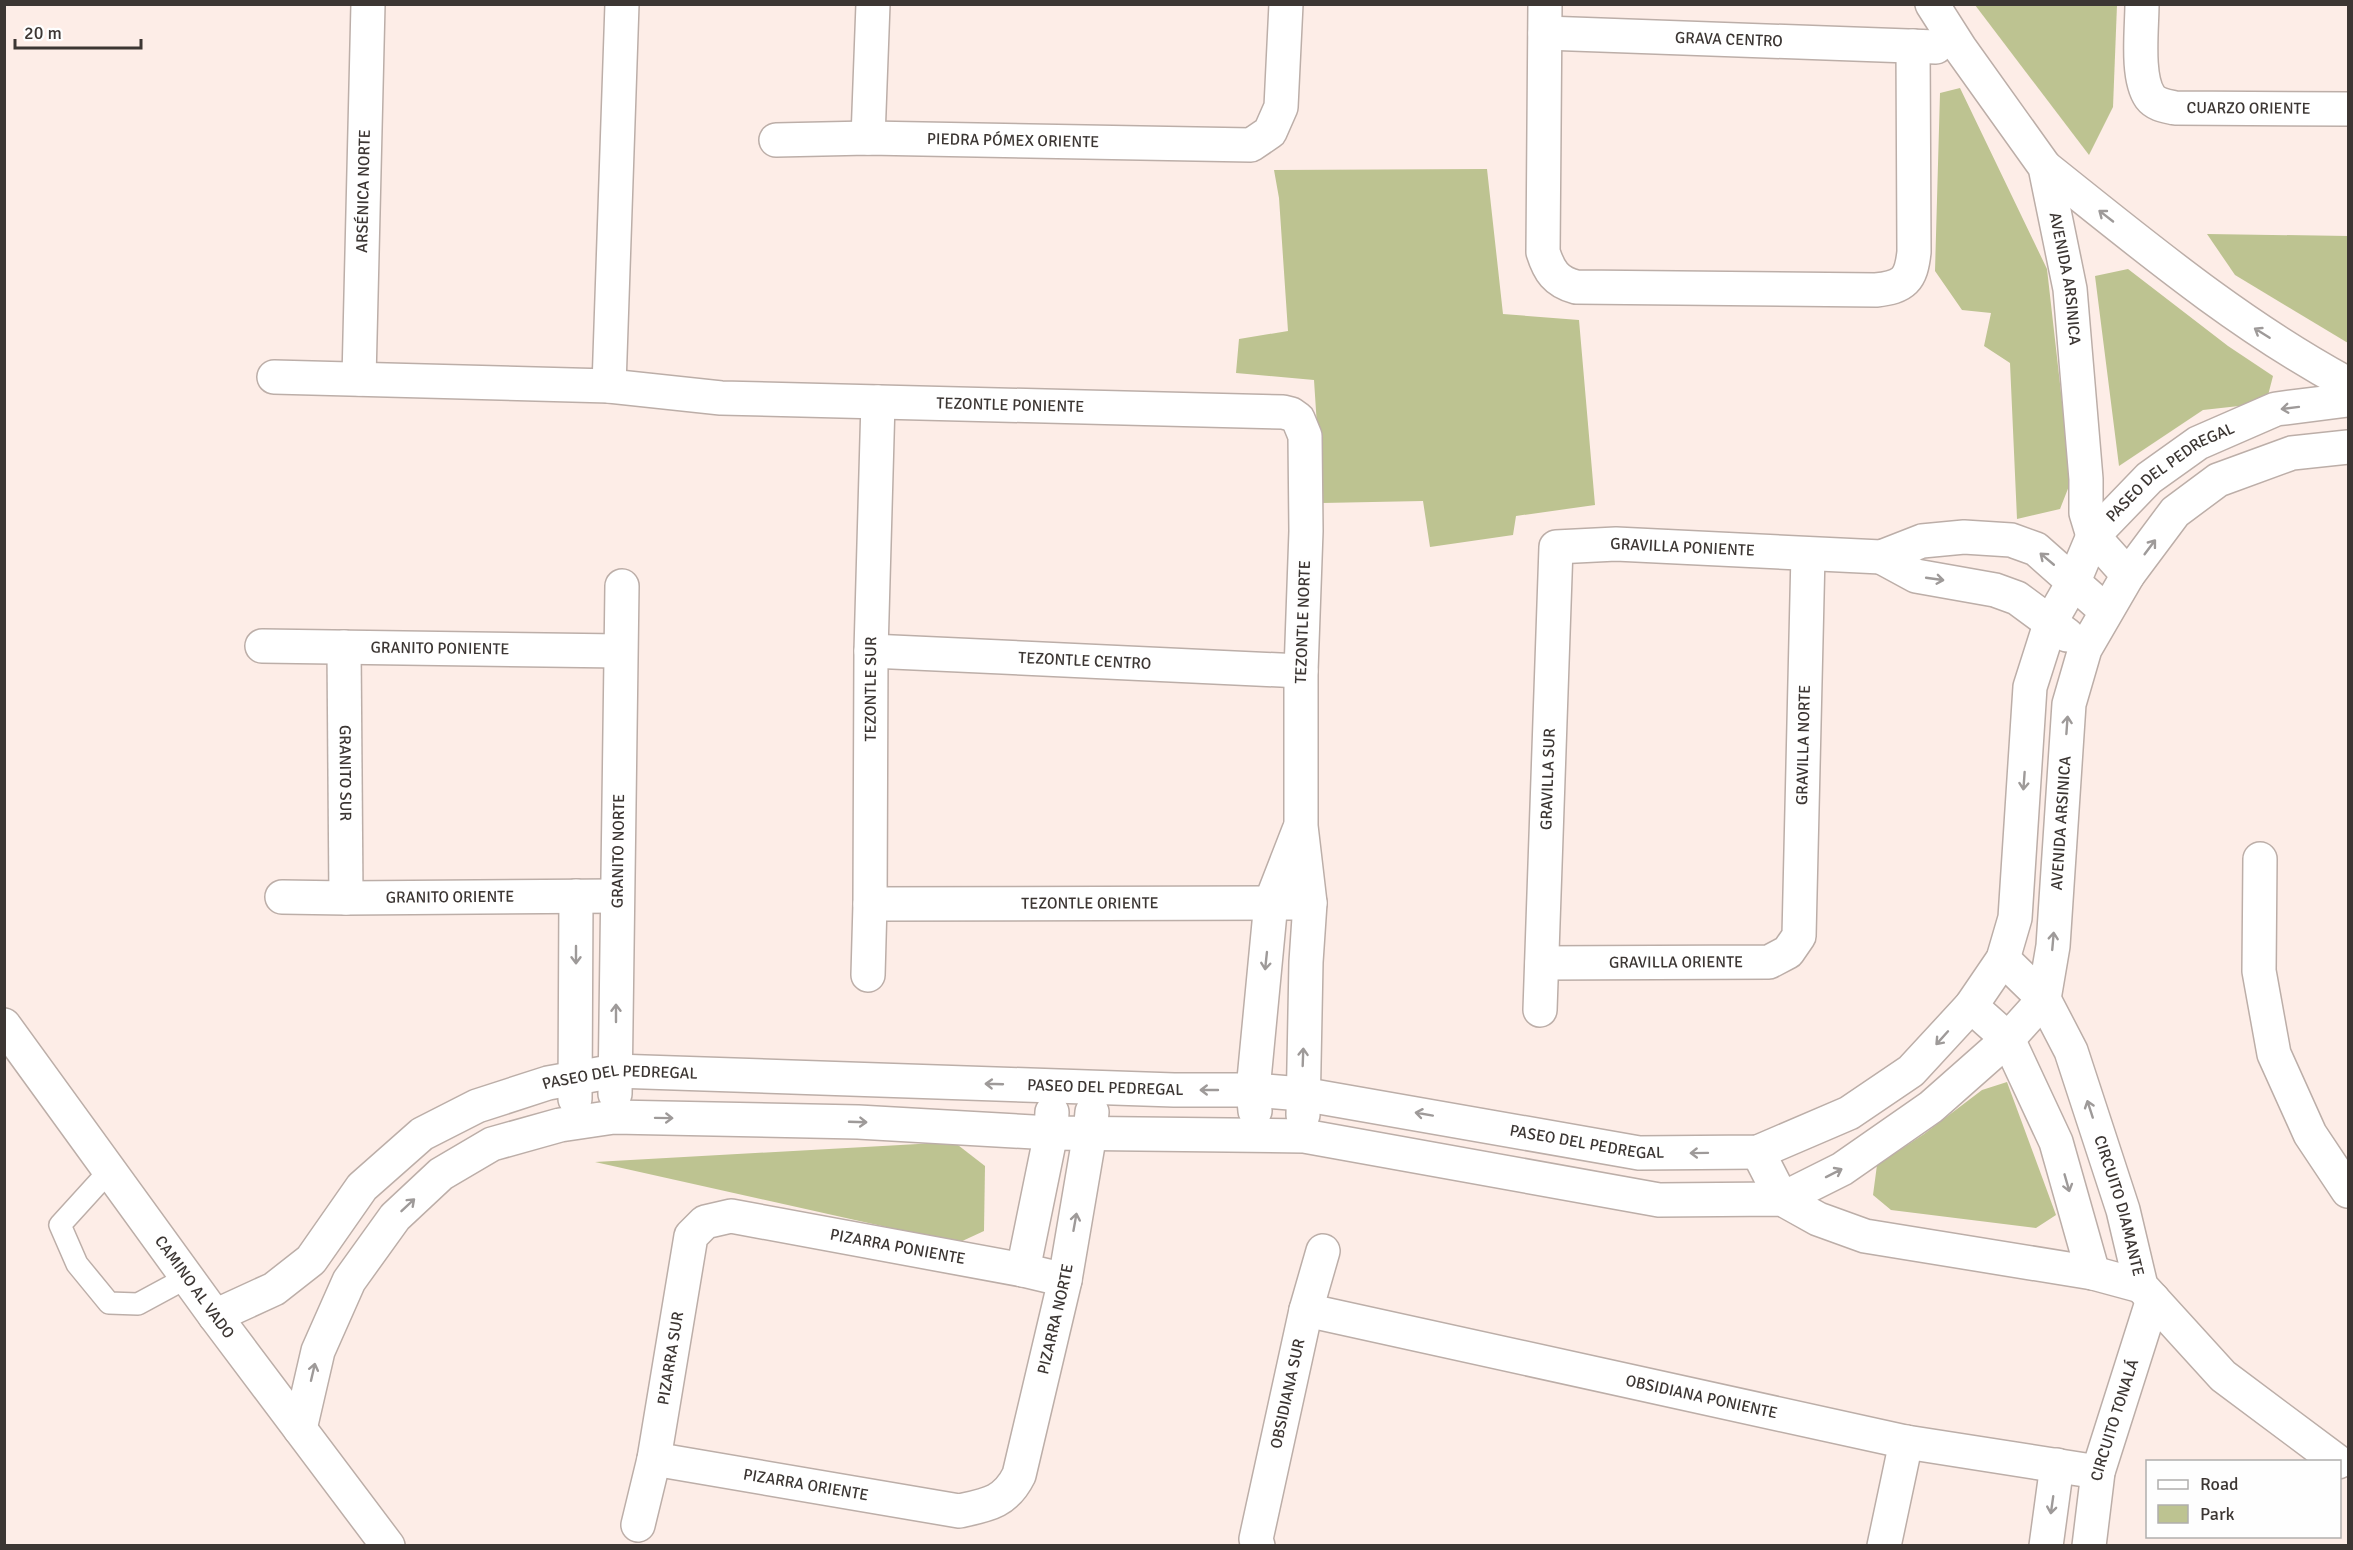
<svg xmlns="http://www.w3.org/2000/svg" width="2353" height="1550" viewBox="0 0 2353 1550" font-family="Signika,sans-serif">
<rect width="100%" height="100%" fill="#fdede7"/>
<g fill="#bdc391">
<polygon points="1975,5 2117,5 2113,107 2089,155"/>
<polygon points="1960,88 2047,269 2071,481 2060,509 2017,519 2010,363 1984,346 1991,313 1962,310 1935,271 1940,93"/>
<polygon points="1487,169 1503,314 1579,320 1595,505 1516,516 1513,535 1430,547 1423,501 1322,503 1314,380 1236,373 1239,339 1288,331 1279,198 1274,170"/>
<polygon points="2207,234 2348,236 2348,343 2235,275"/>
<polygon points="2128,269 2228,346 2273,376 2266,403 2203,410 2119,466 2095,276"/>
<polygon points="2007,1082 2056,1215 2036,1228 1891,1210 1873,1195 1877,1165 1924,1134 1982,1090"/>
<polygon points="954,1142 985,1166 984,1231 958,1243 595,1162"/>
</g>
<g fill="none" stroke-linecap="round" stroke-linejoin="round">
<g stroke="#bcaea8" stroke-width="24">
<polyline id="service" points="110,1170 60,1225 77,1264 109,1303 138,1304 188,1277"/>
</g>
<g stroke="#bcaea8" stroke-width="36">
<g id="minor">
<path d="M1545,4L1543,252C1549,271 1556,282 1576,287L1876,290C1904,287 1911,280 1914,252L1913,46"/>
<path id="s1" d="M1932,4L1960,48L2045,167L2070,289L2086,479V513L2093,536L2128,575"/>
<path id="s2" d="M2142,4C2142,29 2136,77 2150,97C2156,105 2166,106 2175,108L2348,109"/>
<path id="s3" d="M1545,33L1936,47"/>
<polyline points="868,138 873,4"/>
<path id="s4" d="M776,140L868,138L1251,145L1270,132L1281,107L1286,4"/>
<path d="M2045,167C2143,245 2237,324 2348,384"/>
<polyline points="274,377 609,386 622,4"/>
<path id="s5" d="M359,379L368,4"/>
<path id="s6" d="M609,386L721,398L1283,412L1291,414L1298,419L1305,436L1306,531L1301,671V826L1310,903L1306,962L1303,1115"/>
<polyline points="1881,557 1916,576 1995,590 2017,598 2067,635"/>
<path id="s7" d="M262,646L620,651"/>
<path id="s8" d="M344,647L346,898"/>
<path id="s9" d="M871,651L1301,671"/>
<polyline points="2260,859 2259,971 2274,1054 2310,1134 2348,1191"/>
<path id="s10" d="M282,897L346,898L616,896"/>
<path id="s11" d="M870,904L1310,903"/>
<path id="s12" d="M2003,959L2044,999L2071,1051L2123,1210L2141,1286L2223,1376L2338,1462"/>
<path id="s13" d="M1542,963L1769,962L1788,952L1799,936L1808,554"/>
<path id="s14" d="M868,975L870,904L871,651L878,402"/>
<path id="s15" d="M2044,999L2053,946L2069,704L2085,649L2128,575L2175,512L2218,480L2292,453L2348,447"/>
<polyline points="1971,1006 2008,1039 2056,1142 2093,1273"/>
<path id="s16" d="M1540,1010L1556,547L1616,544L1881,557L1922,541L1964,537L2011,540L2036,549L2106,611"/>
<path id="s17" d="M615,1094L622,586"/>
<polyline points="575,1099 576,896"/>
<polyline points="1255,1111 1253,1090 1271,902 1299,830"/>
<polyline points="1758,1152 1782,1199 1842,1169 1931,1107 2008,1039 2044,999"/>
<polyline points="1023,1270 1051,1133 1052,1112"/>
<path id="s18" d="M1306,1310L1906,1442L2098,1472"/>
<path id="s19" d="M215,1316L274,1289L311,1260L362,1187L422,1134L477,1106L548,1083L615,1071L1174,1090H1253L1302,1094L1639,1153L1758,1152L1849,1113L1911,1071L1971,1006L2003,959L2015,918L2030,687L2051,621L2074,581L2093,536L2149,478L2198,443L2276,409L2348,400"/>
<polyline points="300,1429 318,1351 349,1281 395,1217 441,1174 492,1144 560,1125 614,1117 858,1122 1051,1133 1304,1136 1659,1200 1782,1199 1818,1219 1865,1236 2093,1273 2141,1286"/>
<path id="s20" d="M654,1459L959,1511C987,1505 1005,1503 1019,1475L1065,1280L1090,1133L1092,1112"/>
<path id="s21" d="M638,1525L654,1459L691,1236L705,1222L731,1216L1023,1270L1065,1280"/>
<path id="s22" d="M1258,1546L1256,1539L1306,1310L1323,1251"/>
<polyline points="1884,1546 1906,1442"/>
<polyline points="2046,1546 2057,1465"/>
<path id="s23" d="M2089,1546L2098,1472L2153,1299"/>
</g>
</g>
<g stroke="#bcaea8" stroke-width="36">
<g id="tertiary">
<path id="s24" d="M4,1025L215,1316L388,1546"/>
</g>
</g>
<use href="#service" stroke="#fff" stroke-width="21"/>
<use href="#minor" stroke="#fff" stroke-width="33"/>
<use href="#tertiary" stroke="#fff" stroke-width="33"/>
</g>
<defs><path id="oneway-shaft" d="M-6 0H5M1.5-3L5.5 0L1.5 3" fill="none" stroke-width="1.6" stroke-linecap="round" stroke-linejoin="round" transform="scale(1.5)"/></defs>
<g stroke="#9e9a99">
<use href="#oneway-shaft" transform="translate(2106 216) rotate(-142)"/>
<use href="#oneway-shaft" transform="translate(2262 333) rotate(-148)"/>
<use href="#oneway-shaft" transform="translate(2290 408) rotate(173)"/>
<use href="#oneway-shaft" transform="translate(2150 547) rotate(-53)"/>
<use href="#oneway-shaft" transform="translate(2047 559) rotate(-140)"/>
<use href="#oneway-shaft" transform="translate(1935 579) rotate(8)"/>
<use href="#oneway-shaft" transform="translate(2067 725) rotate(-86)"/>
<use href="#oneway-shaft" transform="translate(2024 781) rotate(94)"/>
<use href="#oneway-shaft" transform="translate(2053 941) rotate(-85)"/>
<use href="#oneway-shaft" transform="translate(576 955) rotate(90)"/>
<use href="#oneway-shaft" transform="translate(1266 961) rotate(96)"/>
<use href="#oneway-shaft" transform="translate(616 1013) rotate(-90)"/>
<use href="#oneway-shaft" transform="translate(1942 1038) rotate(132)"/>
<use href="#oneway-shaft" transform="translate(1303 1057) rotate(-88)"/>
<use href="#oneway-shaft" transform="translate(994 1084) rotate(-178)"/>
<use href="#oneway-shaft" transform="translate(1209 1090) rotate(-180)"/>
<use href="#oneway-shaft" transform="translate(2090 1109) rotate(-108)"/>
<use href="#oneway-shaft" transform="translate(1424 1114) rotate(-170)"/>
<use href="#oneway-shaft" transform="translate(664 1118) rotate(1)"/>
<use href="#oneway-shaft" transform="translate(858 1122) rotate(2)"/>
<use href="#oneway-shaft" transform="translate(1699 1153) rotate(179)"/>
<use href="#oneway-shaft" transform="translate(1834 1173) rotate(-27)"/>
<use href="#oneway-shaft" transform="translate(2067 1183) rotate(74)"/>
<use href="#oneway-shaft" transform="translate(408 1205) rotate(-43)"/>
<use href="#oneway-shaft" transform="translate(1075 1222) rotate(-80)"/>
<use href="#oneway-shaft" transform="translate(313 1372) rotate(-77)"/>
<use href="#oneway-shaft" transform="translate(2052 1505) rotate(98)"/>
</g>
<g text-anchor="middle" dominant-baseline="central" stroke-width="4.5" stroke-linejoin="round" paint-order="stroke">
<g font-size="16" fill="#3c3633" stroke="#fefefe">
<text stroke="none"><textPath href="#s3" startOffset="184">GRAVA CENTRO</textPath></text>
<text stroke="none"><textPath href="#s2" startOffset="196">CUARZO ORIENTE</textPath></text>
<text stroke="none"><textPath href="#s4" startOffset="237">PIEDRA PÓMEX ORIENTE</textPath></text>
<text stroke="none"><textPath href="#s5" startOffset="188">ARSÉNICA NORTE</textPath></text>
<text stroke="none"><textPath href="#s1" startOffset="312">AVENIDA ARSINICA</textPath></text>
<text stroke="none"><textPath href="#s6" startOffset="402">TEZONTLE PONIENTE</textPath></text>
<text stroke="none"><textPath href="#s19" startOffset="2493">PASEO DEL PEDREGAL</textPath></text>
<text stroke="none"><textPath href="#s16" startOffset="590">GRAVILLA PONIENTE</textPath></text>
<text transform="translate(1303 622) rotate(-88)">TEZONTLE NORTE</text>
<text stroke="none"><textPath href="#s7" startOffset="178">GRANITO PONIENTE</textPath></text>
<text stroke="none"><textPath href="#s9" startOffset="214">TEZONTLE CENTRO</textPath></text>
<text stroke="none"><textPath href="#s14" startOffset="286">TEZONTLE SUR</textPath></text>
<text stroke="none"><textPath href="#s13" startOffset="459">GRAVILLA NORTE</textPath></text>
<text stroke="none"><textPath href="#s8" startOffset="126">GRANITO SUR</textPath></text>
<text stroke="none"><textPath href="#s16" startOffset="231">GRAVILLA SUR</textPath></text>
<text stroke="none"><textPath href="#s15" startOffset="177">AVENIDA ARSINICA</textPath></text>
<text stroke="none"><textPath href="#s17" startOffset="243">GRANITO NORTE</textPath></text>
<text stroke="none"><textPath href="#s10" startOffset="168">GRANITO ORIENTE</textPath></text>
<text stroke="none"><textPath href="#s11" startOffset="220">TEZONTLE ORIENTE</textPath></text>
<text stroke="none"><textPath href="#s13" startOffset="134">GRAVILLA ORIENTE</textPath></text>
<text stroke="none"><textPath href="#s19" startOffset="490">PASEO DEL PEDREGAL</textPath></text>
<text stroke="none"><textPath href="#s19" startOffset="976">PASEO DEL PEDREGAL</textPath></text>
<text stroke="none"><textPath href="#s19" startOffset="1462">PASEO DEL PEDREGAL</textPath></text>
<text stroke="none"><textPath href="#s12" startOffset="278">CIRCUITO DIAMANTE</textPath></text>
<text stroke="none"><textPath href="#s21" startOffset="510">PIZARRA PONIENTE</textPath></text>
<text stroke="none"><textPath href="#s24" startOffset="324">CAMINO AL VADO</textPath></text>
<text stroke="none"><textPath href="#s20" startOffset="543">PIZARRA NORTE</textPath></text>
<text stroke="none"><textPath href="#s21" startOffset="170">PIZARRA SUR</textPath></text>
<text stroke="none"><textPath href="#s22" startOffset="156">OBSIDIANA SUR</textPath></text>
<text stroke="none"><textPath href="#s18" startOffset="405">OBSIDIANA PONIENTE</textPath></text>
<text stroke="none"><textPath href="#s23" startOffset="129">CIRCUITO TONALÁ</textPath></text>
<text stroke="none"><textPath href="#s20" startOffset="154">PIZARRA ORIENTE</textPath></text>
</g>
</g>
<rect width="2353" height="1550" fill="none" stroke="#3c3633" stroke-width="12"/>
<rect x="2146" y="1460" width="195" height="78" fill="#fefefe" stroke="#b0aead" stroke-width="1.5"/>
<rect x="2158" y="1480" width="30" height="9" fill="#ffffff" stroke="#b0aead" stroke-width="1.5"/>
<text x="2200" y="1490" font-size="18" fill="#3c3633">Road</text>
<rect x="2158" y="1505" width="30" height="18" fill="#bdc391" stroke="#b0aead" stroke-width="1.5"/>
<text x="2200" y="1520" font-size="18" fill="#3c3633">Park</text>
<path d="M15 39v9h126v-9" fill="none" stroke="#3c3633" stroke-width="3"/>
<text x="24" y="39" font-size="18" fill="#3c3633" stroke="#fefefe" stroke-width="4.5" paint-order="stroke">20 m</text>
</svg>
